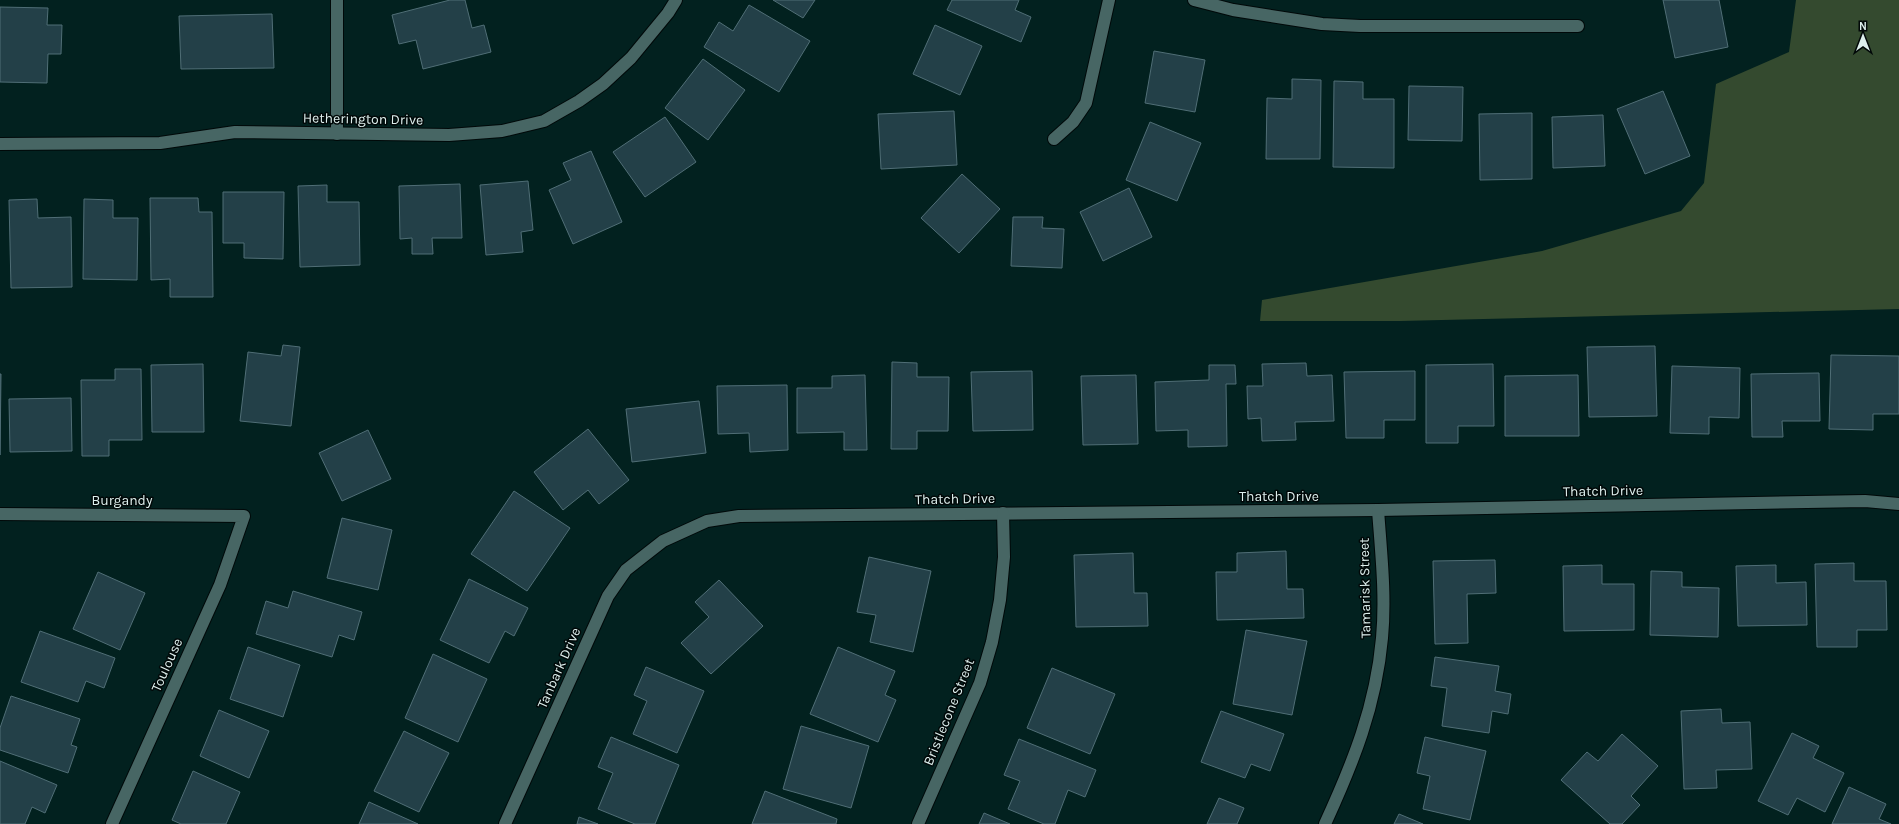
<svg xmlns="http://www.w3.org/2000/svg" width="1899" height="824" viewBox="0 0 1899 824" font-family="Karla,sans-serif">
<rect width="100%" height="100%" fill="#02211f"/>
<polygon fill="#344a2f" points="1796,0 1899,0 1899,309 1400,321 1260,321 1262,300 1542,251 1681,211 1704,183 1716,84 1789,52"/>
<g fill="#234048" stroke="#506e76">
<polygon points="450,0 465,0 472,28 484,25 491,52 423,69 416,40 399,44 392,15"/>
<polygon points="773,0 815,0 803,18"/>
<polygon points="952,0 1019,0 1015,10 1031,17 1021,42 947,10"/>
<polygon points="1663,0 1719,0 1728,47 1675,58"/>
<polygon points="749,5 810,41 779,92 704,47 719,22 733,31"/>
<polygon points="0,7 48,8 47,25 62,25 61,54 48,54 47,83 0,82"/>
<polygon points="272,14 274,68 181,69 179,16"/>
<polygon points="935,25 982,46 960,95 913,74"/>
<polygon points="1154,51 1205,60 1195,112 1145,103"/>
<polygon points="703,59 745,90 708,140 665,108"/>
<polygon points="1292,79 1321,80 1320,159 1266,159 1267,98 1292,99"/>
<polygon points="1334,81 1363,82 1363,99 1394,99 1394,168 1333,167"/>
<polygon points="1409,86 1463,87 1462,141 1408,140"/>
<polygon points="1663,91 1690,156 1645,174 1617,109"/>
<polygon points="954,111 957,165 881,169 878,114"/>
<polygon points="1532,113 1532,179 1480,180 1479,114"/>
<polygon points="1603,115 1605,166 1553,168 1552,117"/>
<polygon points="665,117 696,162 645,197 613,152"/>
<polygon points="1150,122 1201,143 1177,201 1126,180"/>
<polygon points="591,151 622,222 573,244 549,190 571,180 563,163"/>
<polygon points="962,174 1000,209 959,253 921,218"/>
<polygon points="528,181 533,230 521,232 523,252 486,255 480,185"/>
<polygon points="460,184 462,238 432,238 433,254 412,254 412,238 400,239 399,186"/>
<polygon points="327,185 327,202 359,202 360,265 300,267 298,186"/>
<polygon points="1129,188 1152,237 1103,261 1080,212"/>
<polygon points="223,192 284,192 283,259 244,258 244,243 223,243"/>
<polygon points="150,198 198,198 199,212 212,212 213,297 170,297 170,279 151,280"/>
<polygon points="37,199 38,218 71,217 72,287 11,288 9,200"/>
<polygon points="84,199 113,200 113,218 138,218 137,280 83,279"/>
<polygon points="1013,217 1043,217 1042,228 1064,229 1062,268 1011,266"/>
<polygon points="283,345 300,347 291,426 240,421 248,352 281,356"/>
<polygon points="1655,346 1657,416 1589,417 1587,347"/>
<polygon points="1831,355 1899,356 1899,414 1873,414 1873,430 1829,429"/>
<polygon points="892,362 917,363 917,377 949,377 948,431 917,431 917,449 891,449"/>
<polygon points="1306,363 1307,376 1332,375 1334,421 1295,422 1296,440 1262,441 1261,418 1248,419 1247,386 1263,386 1262,364"/>
<polygon points="203,364 204,432 152,432 151,365"/>
<polygon points="1493,364 1494,426 1458,426 1458,443 1426,443 1426,365"/>
<polygon points="1209,365 1235,365 1236,384 1226,384 1227,446 1188,447 1188,430 1156,431 1155,382 1209,380"/>
<polygon points="1672,366 1740,368 1739,418 1709,417 1709,434 1670,433"/>
<polygon points="115,369 141,369 142,440 109,440 109,456 82,456 81,380 115,380"/>
<polygon points="1032,371 1033,430 973,431 971,372"/>
<polygon points="1415,371 1415,420 1384,420 1384,438 1346,438 1344,372"/>
<polygon points="1819,373 1820,421 1782,421 1783,437 1752,437 1751,374"/>
<polygon points="0,374 1,374 0,455"/>
<polygon points="865,375 867,450 844,450 844,432 797,433 797,388 832,388 832,376"/>
<polygon points="1136,375 1138,444 1083,445 1081,376"/>
<polygon points="1578,375 1579,436 1505,436 1505,376"/>
<polygon points="787,385 788,450 750,452 749,433 718,434 717,386"/>
<polygon points="71,398 72,451 10,452 9,399"/>
<polygon points="699,401 706,453 632,462 626,409"/>
<polygon points="588,429 629,480 599,504 588,490 563,510 534,472"/>
<polygon points="368,430 391,479 342,501 319,453"/>
<polygon points="514,491 570,528 527,591 471,554"/>
<polygon points="342,518 392,530 378,590 327,578"/>
<polygon points="1286,551 1287,589 1303,589 1304,618 1217,620 1216,572 1237,572 1237,553"/>
<polygon points="1133,553 1134,593 1147,593 1148,626 1076,627 1074,555"/>
<polygon points="869,557 931,571 913,652 870,642 876,615 857,612"/>
<polygon points="1495,560 1496,593 1467,594 1468,643 1435,644 1433,561"/>
<polygon points="1854,563 1854,581 1886,581 1887,630 1857,630 1857,647 1817,647 1815,564"/>
<polygon points="1602,565 1602,584 1634,584 1634,630 1564,631 1563,566"/>
<polygon points="1776,565 1776,583 1806,582 1807,625 1738,626 1736,566"/>
<polygon points="1651,571 1682,572 1682,587 1719,588 1718,637 1650,635"/>
<polygon points="98,572 145,593 120,650 73,629"/>
<polygon points="469,579 528,608 514,636 505,631 489,663 440,640"/>
<polygon points="719,580 763,626 711,674 681,643 709,617 695,602"/>
<polygon points="293,591 362,612 354,640 339,635 332,657 256,634 266,601 288,608"/>
<polygon points="1246,630 1307,641 1292,715 1233,704"/>
<polygon points="40,631 115,658 104,688 86,681 78,702 21,682"/>
<polygon points="248,647 300,665 283,717 230,699"/>
<polygon points="838,647 895,671 885,695 896,700 878,742 810,714"/>
<polygon points="433,654 487,679 458,742 405,718"/>
<polygon points="1435,657 1499,666 1495,691 1511,694 1508,714 1492,711 1489,733 1442,726 1447,688 1431,686"/>
<polygon points="646,667 704,691 677,753 633,734 647,701 634,695"/>
<polygon points="1052,668 1115,694 1090,754 1027,728"/>
<polygon points="11,696 80,719 71,745 77,747 68,773 0,750 0,728"/>
<polygon points="1721,709 1722,723 1750,722 1752,769 1716,770 1717,788 1684,789 1681,711"/>
<polygon points="219,710 269,731 249,778 200,756"/>
<polygon points="1221,711 1284,734 1270,771 1251,764 1245,778 1201,762"/>
<polygon points="801,726 869,746 851,808 783,789"/>
<polygon points="404,731 449,753 419,812 374,791"/>
<polygon points="1792,733 1819,746 1813,758 1844,773 1825,812 1797,798 1788,815 1758,801"/>
<polygon points="1622,734 1658,766 1631,796 1640,805 1622,824 1610,824 1561,780 1587,752 1598,761"/>
<polygon points="611,737 679,765 655,824 635,824 598,809 613,773 598,767"/>
<polygon points="1425,737 1486,751 1470,820 1423,809 1430,776 1417,773"/>
<polygon points="1019,739 1096,770 1085,797 1068,790 1055,824 1044,824 1008,809 1020,781 1004,775"/>
<polygon points="0,761 57,785 45,813 32,807 25,824 0,824"/>
<polygon points="193,771 240,792 226,824 181,824 172,820"/>
<polygon points="1849,787 1886,804 1879,819 1891,824 1832,824"/>
<polygon points="765,791 837,819 836,824 752,824"/>
<polygon points="1219,798 1244,808 1237,824 1207,824"/>
<polygon points="369,802 418,824 359,824"/>
<polygon points="984,813 1010,824 979,824"/>
<polygon points="1399,814 1423,824 1394,824"/>
<polygon points="579,817 598,824 577,824"/>
</g>
<g fill="none" stroke-linecap="round" stroke-linejoin="round">
<g stroke="#000909" stroke-width="14">
<g id="street">
<polyline points="1194,0 1233,10 1322,24 1360,26 1578,26"/>
<polyline points="337,134 337,0"/>
<polyline points="1054,139 1073,122 1086,103 1109,0"/>
<polyline points="0,144 160,143 235,132 449,135 502,131 544,121 579,101 603,84 631,58 668,13 676,0"/>
<polyline points="0,514 244,516 220,585 112,824"/>
<polyline points="505,824 608,596 626,570 663,541 707,521 739,516 1378,510 1865,501 1899,504"/>
<polyline points="918,824 980,683 992,642 1000,600 1004,557 1003,513"/>
<path d="M1325,824C1353,763 1376,706 1382,638C1386,596 1381,552 1378,510"/>
</g>
</g>
<use href="#street" stroke="#476664" stroke-width="12"/>
</g>
<g text-anchor="middle" dominant-baseline="central" stroke-width="3" stroke-linejoin="round" paint-order="stroke">
<g font-size="14" fill="#ddefed" stroke="#010808">
<text transform="translate(363 119) rotate(1)">Hetherington Drive</text>
<text transform="translate(1603 491) rotate(-1)">Thatch Drive</text>
<text x="1279" y="496">Thatch Drive</text>
<text transform="translate(955 499) rotate(-1)">Thatch Drive</text>
<text x="122" y="500">Burgandy</text>
<text transform="translate(1365 588) rotate(-91)">Tamarisk Street</text>
<text transform="translate(167 665) rotate(-66)">Toulouse</text>
<text transform="translate(559 668) rotate(-66)">Tanbark Drive</text>
<text transform="translate(949 712) rotate(-68)">Bristlecone Street</text>
</g>
</g>
<g transform="translate(1863 36)" stroke="#010808" stroke-width="3" paint-order="stroke">
<path d="M0-3L7 15L0 10L-7 15Z" fill="#ddefed"/>
<text y="-6" font-size="11" font-weight="bold" text-anchor="middle" fill="#ddefed">N</text>
</g>
</svg>
